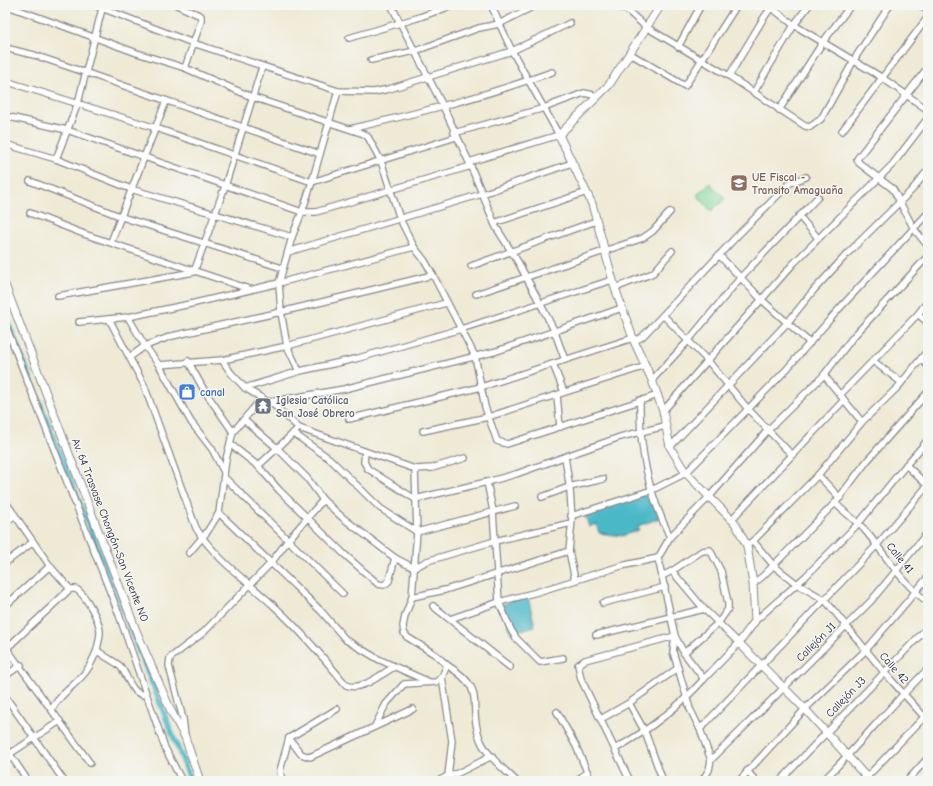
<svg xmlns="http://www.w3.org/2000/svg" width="933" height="786" viewBox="0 0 933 786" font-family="'Comic Neue',sans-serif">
<rect width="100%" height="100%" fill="#f6f6f2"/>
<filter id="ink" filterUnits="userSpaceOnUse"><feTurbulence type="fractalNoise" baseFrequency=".025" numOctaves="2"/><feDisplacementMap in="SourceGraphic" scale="8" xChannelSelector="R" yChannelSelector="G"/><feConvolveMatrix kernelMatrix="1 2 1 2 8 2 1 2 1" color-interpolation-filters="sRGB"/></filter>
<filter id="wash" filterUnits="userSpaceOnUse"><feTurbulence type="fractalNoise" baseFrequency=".012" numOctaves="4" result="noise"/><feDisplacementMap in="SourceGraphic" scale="16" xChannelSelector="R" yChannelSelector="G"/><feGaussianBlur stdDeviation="0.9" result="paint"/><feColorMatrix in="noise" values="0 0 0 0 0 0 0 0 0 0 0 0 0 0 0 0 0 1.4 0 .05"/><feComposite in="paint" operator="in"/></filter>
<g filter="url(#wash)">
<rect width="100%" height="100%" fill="#efead5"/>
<polygon fill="#82da9f" stroke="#527e6d" points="710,183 725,199 711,211 697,195"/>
<g fill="#4cb8c8" stroke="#376d82">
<polygon points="651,492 660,518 638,526 639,530 622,536 599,533 596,524 589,527 584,513"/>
<polygon points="528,597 535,626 511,633 502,605 510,601"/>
</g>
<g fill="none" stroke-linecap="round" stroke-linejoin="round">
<polyline stroke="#4cb8c8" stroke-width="5.5" points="5,315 191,781"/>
</g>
</g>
<g filter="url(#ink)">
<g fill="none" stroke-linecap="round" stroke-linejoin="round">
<g stroke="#888688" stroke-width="8">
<g id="minor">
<polyline points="5,5 137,53 185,68"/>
<polyline points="94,5 193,43 338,91 374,92 389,89 512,51 570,23"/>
<polyline points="177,5 201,16 201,21 185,68 252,97 364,134 368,137 381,161 400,219 414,247 425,261 433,275 475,356 485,407 497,441 507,444 658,395"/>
<polyline points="391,5 443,106 469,162 496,227 518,262 540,303 554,330 565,360"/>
<polyline points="616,5 628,11 646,27 729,76 805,126 810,127 821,119 857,55 890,5"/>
<polyline points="768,5 794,25 881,77 928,110"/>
<polyline points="920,5 928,11"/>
<polyline points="349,38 417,18 454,5"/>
<polyline points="678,47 701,5"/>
<polyline points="5,48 34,55 87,73 320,154"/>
<polyline points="629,53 685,86 737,5"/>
<polyline points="371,60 415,51 479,28 499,24 536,5"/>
<polyline points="928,67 857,159 859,163 893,189 914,229 928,246"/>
<polyline points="729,76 763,19 773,5"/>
<polyline points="5,81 156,128 312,182 302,212 292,237 279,283 281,312 287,346 299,371"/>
<polyline points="754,92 794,25 809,5"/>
<polyline points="779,110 823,42 851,5"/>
<polyline points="5,116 67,130 302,212 316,212 471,166"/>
<path d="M350,129C418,113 486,96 552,72"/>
<polyline points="842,131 928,17"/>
<polyline points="454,133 541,109 584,93 598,96"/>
<polyline points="5,144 56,159 131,189 292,237"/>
<polyline points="56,159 78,103 103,5"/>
<polyline points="469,162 559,135 512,51 491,5"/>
<polyline points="30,181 122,217 282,268"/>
<polyline points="312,182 456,137"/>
<polyline points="312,182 338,91"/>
<polyline points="30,213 84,234 249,289"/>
<polyline points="799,216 818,238"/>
<polyline points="494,223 587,192"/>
<polyline points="111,242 166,101"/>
<polyline points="288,252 482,194 572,163"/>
<polyline points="719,255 762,300 810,343"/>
<polyline points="471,266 596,221"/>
<polyline points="615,288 653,273 672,251"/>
<polyline points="476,294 643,238 653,231 670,212"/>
<polyline points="58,296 194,272 225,186 262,67"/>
<polyline points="918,314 928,323"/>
<polyline points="663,315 708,361 748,409 791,454"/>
<polyline points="128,317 145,346 159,365 191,422 212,449 224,472"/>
<path d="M109,319L144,385L196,528C214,558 248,582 274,606C300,630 324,658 346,685C361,692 381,674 394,667"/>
<polyline points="79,322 128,317 195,303 279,283 414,247"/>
<polyline points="5,324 118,612 165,748 182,781"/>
<polyline points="634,341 642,337 663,315 737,236 790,183 806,177"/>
<polyline points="130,357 145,346 172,336 281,312 433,275"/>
<polyline points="921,359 928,366"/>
<polyline points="222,360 231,373 245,388 275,406 299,428 415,469 432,468 465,458"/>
<polyline points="188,361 204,390 233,432"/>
<polyline points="873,361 901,382"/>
<polyline points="553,364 564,392"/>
<polyline points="159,365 222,360 287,346 446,303"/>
<polyline points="824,375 862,422"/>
<polyline points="652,380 688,341 741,277 818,197"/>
<polyline points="245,388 300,371 355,359 461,329 612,280"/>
<polyline points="840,395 918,314 928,301"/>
<polyline points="557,396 560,427"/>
<path d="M640,400C639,449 648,492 670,537"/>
<polyline points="269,402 344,389 497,351 622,308"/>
<polyline points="663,411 793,264 893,164 928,118"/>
<polyline points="349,419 481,387 633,338"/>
<polyline points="244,420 277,448 307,478 323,500 343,518 395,558 414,568 427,561 495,541 571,523"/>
<polyline points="423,431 488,417 646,366"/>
<polyline points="293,433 330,459 380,508 417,532 412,597 405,616 403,626 404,633 407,637 436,655 447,665 442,677 436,682 404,684 386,704 375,726"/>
<polyline points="230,444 258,466 279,490 343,553 378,584 384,585 389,581 395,558"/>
<polyline points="670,447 788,322 813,291 848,253 912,190 928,170"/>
<polyline points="365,452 364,462 368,469 415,499 487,482 493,511 499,602 511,630 516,638 540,662 563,658"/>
<polyline points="565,457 570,490 572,520 569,551 575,580"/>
<polyline points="906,465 928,440"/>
<polyline points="258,466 299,428"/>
<polyline points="415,469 417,532 515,506"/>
<polyline points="818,475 840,498"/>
<polyline points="224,477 343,594"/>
<polyline points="487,482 516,474 620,437 665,426"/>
<polyline points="542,497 569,487 603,479"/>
<polyline points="5,501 50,566 70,589"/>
<path d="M835,503C844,512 854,519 863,528C885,553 900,582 928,602"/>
<polyline points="219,513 321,611 346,640 378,659 429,682"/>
<polyline points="571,516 652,490 686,473 786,370 839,309 928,213"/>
<polyline points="732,519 844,400"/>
<polyline points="5,523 15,515"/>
<polyline points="753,541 818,475 862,422 898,387 928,350"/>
<polyline points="750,543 753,541 774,566 797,584 825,600 884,672 928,721"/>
<polyline points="189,553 207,532 219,513 226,459 233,432 262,398"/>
<polyline points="658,558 670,537 710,496 768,430 824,375 853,337 928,256"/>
<polyline points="5,563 33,542"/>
<polyline points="672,571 702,551 710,550 721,571 728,603 728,609 719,622 684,653"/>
<polyline points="753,584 763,576 835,503 867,461 928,392"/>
<polyline points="412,597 445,590 569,551"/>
<polyline points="603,603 665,587"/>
<polyline points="5,606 50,566"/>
<polyline points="433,606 510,667"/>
<polyline points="450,619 499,602 537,592 621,566 658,558 675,636 673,652 678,668 629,703 601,719"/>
<polyline points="755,621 806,576 858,524 906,465 928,486"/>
<polyline points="596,635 704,609"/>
<polyline points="5,646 90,763"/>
<path d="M7,648L70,589H76C85,594 100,621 100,632C100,638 98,644 97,650C104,657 113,660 120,666C129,676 130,695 146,695"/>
<path d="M447,665C490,692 466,702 480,739C486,755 504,769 516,781"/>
<polyline points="678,668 690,709 700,729 711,760 709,770 702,781"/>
<polyline points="5,676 21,665"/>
<polyline points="5,696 64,781"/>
<polyline points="629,703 645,732 663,781"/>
<path d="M52,709C59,695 73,687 83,675C90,668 93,659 97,650"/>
<polyline points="557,712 576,746 591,781"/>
<polyline points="700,729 877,545 928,485"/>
<polyline points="185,735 183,719 169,666 170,658 204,632 271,563 289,539 323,500"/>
<polyline points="289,738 301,754 310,757 413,709"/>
<polyline points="5,747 28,781"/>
<path d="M615,749C649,730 678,708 704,679"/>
<polyline points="5,757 60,721"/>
<polyline points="711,760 871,601 928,532"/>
<polyline points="747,771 756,781"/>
<polyline points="448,776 458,773 492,756"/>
<polyline points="282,781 280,771 289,738 337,709"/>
<polyline points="438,781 448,776 452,741 442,677"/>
<polyline points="577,781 587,772"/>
<polyline points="630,781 581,679 578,665 585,660 675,636 684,653 704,679 739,643 704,609 672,571 662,576"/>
<polyline points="739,781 805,709 866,650 928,577"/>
<polyline points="780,781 928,627"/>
<path d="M823,781C859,745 891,705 928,669"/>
<polyline points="863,781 928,713"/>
<polyline points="907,781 928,758"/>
</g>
</g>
<g stroke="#888688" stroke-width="9">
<g id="tertiary">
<polyline points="661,5 609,85 559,135 592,204 615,288 634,341 652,380 663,411 670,447 686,473 735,523 747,546 753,584 755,621 739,643 805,709 870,781"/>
<polyline points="5,285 137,633 171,711 185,737 200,781"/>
</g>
</g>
<use href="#minor" stroke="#fff" stroke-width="5.5"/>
<use href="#tertiary" stroke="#fff" stroke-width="7"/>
</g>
</g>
<defs>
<g id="school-square" transform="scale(0.9)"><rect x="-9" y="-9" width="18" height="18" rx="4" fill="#8d6e63" stroke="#f6f6f2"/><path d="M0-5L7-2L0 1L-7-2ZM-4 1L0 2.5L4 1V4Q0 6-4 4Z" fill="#fff"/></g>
<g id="shop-square" transform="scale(0.9)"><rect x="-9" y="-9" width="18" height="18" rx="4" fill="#3f7fe0" stroke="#f6f6f2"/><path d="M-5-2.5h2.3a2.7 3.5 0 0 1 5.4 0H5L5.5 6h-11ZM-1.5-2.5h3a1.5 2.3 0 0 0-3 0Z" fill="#fff"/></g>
<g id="temple-square" transform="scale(0.9)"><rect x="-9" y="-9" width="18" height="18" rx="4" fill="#6b7280" stroke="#f6f6f2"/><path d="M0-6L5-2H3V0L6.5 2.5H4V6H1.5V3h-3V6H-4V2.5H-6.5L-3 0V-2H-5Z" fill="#fff"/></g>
</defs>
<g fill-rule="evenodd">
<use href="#school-square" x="739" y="183"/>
<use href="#shop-square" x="187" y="392"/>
<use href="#temple-square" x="263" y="406"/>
</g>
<g text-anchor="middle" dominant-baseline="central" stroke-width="3" stroke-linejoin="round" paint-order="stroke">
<g font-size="11" font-weight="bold" fill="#785e54" stroke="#f6f6f2" text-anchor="start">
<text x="752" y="177">UE Fiscal -<tspan x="752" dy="13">Transito Amaguaña</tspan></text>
</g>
<g font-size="11" font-weight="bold" fill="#366cbe" stroke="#f6f6f2" text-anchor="start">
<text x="200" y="392">canal</text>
</g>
<g font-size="11" font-weight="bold" fill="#5b616d" stroke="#f6f6f2" text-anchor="start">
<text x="276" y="400">Iglesia Católica<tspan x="276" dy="13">San José Obrero</tspan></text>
</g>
<g font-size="11" fill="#22223b" stroke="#f6f6f2">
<text transform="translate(110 530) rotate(69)">Av. 64 Trasvase Chongón-San Vicente NO</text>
<text transform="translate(900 558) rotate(51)">Calle 41</text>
<text transform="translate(816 642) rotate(-45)">Callejón J1</text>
<text transform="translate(894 668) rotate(49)">Calle 42</text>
<text transform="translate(846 697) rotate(-46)">Callejón J3</text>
</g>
</g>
<rect width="933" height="786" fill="none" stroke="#f6f6f2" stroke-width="20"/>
</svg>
